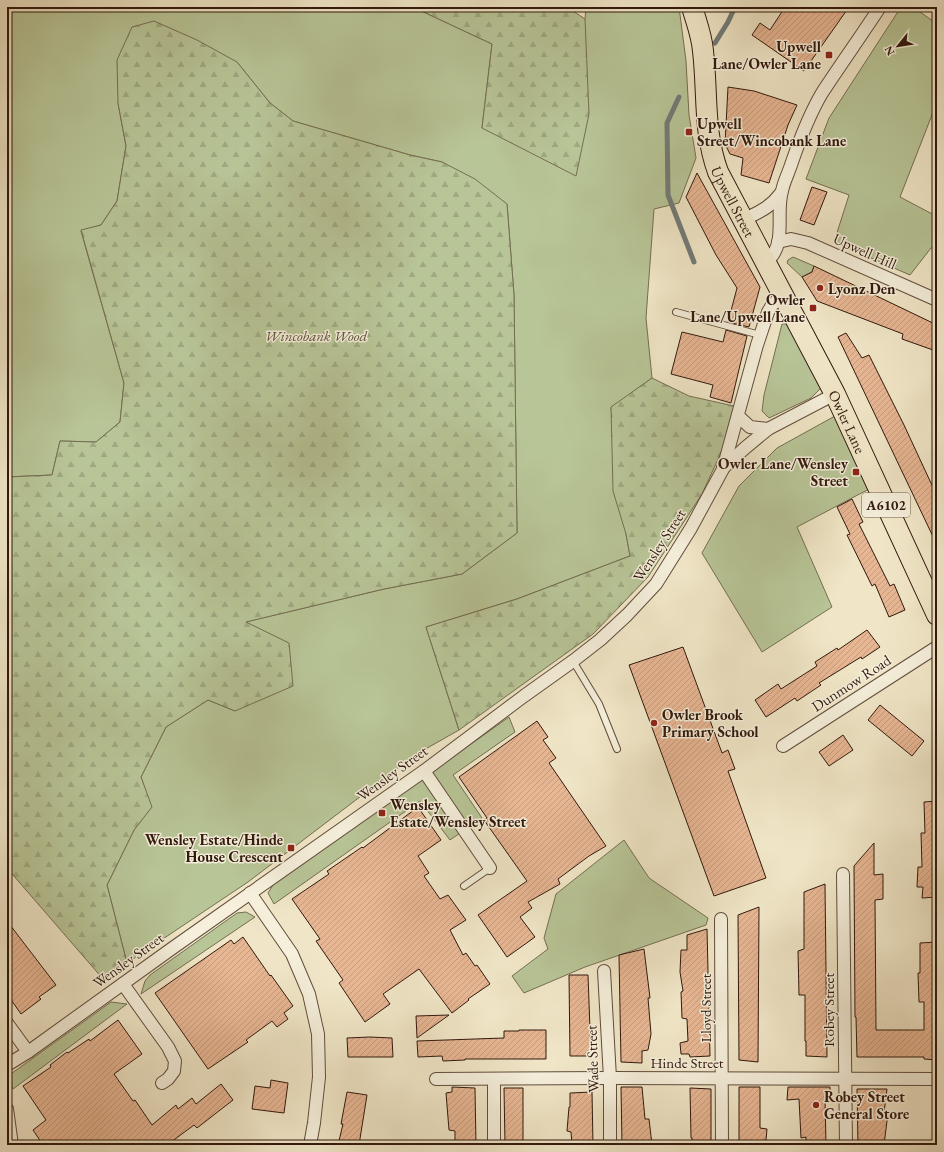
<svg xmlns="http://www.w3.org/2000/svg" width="944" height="1152" viewBox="0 0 944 1152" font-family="'EB Garamond',serif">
<defs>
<pattern id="forest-firs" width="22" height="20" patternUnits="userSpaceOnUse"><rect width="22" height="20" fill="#b8c597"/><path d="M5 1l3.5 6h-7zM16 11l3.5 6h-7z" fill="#9fa881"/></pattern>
<pattern id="building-hatch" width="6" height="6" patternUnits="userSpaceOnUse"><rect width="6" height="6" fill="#e7b693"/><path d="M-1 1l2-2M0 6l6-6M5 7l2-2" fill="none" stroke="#c79c7e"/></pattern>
</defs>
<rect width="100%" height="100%" fill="#f0e6c7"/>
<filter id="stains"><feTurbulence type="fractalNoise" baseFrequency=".005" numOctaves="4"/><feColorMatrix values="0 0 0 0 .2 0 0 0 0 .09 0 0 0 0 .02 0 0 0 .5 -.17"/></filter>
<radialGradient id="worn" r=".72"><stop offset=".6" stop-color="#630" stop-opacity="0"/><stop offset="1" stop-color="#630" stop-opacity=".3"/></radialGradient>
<g fill="#b8c597" stroke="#746e52">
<polygon points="7,7 413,7 492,44 482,128 585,19 586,7 679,7 686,61 689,115 696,158 679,203 654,209 646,318 652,378 611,408 626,534 630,556 517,599 426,627 459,730 415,755 248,882 127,963 107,885 134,830 151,807 141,777 166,727 208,700 235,711 245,622 384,589 462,574 517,533 514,295 507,204 442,162 410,155 293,121 270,103 237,62 118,103 126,146 117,201 101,225 81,231 124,383 120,422 96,442 60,441 52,475 7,477"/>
<polygon points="901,7 913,7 937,24 937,102 900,197 936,216 937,245 931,248 910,275 834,242 849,195 806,179 829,118"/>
<polygon points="793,257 814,266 812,272 802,277 787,263 788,260"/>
<polygon points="782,324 788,324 821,388 811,398 769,418 762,411 764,395"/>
<polygon points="835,416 871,488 797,527 832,607 762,652 702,553 739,486 777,448"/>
<polygon points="509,717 515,732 453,775 482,818 450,840 420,801 274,904 268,893 273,885"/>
<polygon points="624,840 649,878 708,918 706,925 585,967 524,993 512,976 548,949 544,938 556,894"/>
<polygon points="246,912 255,917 141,994 145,981 150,975 237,913"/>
<polygon points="111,1002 127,1004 13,1089 8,1076"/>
</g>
<g fill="url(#forest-firs)" stroke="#746e52">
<polygon points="413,7 567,7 585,19 589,114 576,176 482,128 492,44"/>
<polygon points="154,21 197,40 237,62 270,103 293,121 410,155 442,162 475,179 507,204 514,295 517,533 462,574 384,589 246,622 289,643 293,686 235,711 208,700 166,727 141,777 152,807 134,830 107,885 127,963 103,979 7,868 7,477 52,475 60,441 96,442 120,422 124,383 81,230 101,225 117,201 126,146 118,103 117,60 132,27"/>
<polygon points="652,378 689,396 734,406 725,444 702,494 648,577 593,634 459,730 426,627 517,599 630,556 626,534 613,491 611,407"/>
</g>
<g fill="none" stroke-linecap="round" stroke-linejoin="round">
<g stroke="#727b78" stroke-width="5">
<polyline points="715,43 728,22 735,7"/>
<polyline points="679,97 667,123 668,195 694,262"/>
</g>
</g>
<g fill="url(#building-hatch)" stroke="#31180d">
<polygon points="785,7 849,7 804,71 752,35 760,23 770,30"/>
<polygon points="728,87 754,91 797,105 788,125 769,183 741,175 743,158 730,154 725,144"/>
<polygon points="697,173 760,287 749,327 728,322 737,288 716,255 686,197"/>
<polygon points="812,187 827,192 814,225 800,220"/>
<polygon points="814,266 937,325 937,348 934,347 933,350 902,339 903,334 817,301 802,277 812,272"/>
<polygon points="726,330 747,336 731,403 710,397 713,385 671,374 682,332 723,342"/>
<polygon points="846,333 862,358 869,355 904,425 937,496 937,545 838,337"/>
<polygon points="852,499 863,522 859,524 890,586 894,584 905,610 889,617 875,584 872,586 847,535 850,534 837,507"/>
<polygon points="867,630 880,647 862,659 861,657 819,683 821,685 797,701 795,698 766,717 755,700 778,684 781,689 817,666 815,662 837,648 838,650"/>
<polygon points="683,647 722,753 728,750 735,769 728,771 766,878 714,896 629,665"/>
<polygon points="880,705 924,741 912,756 868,720"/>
<polygon points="537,721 548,737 543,740 556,758 549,763 606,846 589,856 558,879 560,884 528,902 532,908 520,917 535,937 507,957 478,915 527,881 484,820 487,818 459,777"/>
<polygon points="843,735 853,750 829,766 819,752"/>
<polygon points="937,801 937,897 922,898 923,887 917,887 918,867 922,867 921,833 925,833 924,802"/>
<polygon points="418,807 441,840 418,856 429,873 424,876 440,899 448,895 466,920 450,930 463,955 466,953 475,966 477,965 490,984 468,999 469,1000 452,1013 419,969 383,994 390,1004 365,1022 339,983 343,980 316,941 320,939 292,899 329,874 327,871 362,847 363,848"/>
<polygon points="874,843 874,875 883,874 883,899 875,900 876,1030 924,1030 924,1002 919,1002 918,973 920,973 920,943 937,942 937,1060 924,1059 924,1057 857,1057 856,1017 855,1017 854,866"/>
<polygon points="825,884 827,1057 806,1056 806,1041 805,1041 805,995 799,995 798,951 804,949 804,892"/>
<polygon points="759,907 758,1062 739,1060 738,915"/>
<polygon points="7,921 56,985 39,997 41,999 21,1014 7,994"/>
<polygon points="707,929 710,1056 690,1057 689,1054 681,1054 680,1043 688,1041 687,1019 682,1018 681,992 683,991 680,972 681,950 687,950 687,935"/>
<polygon points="243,937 270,976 271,975 293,1006 284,1013 288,1019 277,1027 272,1021 246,1040 248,1042 208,1069 155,993 231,940 234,944"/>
<polygon points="644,949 650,998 648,998 651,1034 648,1050 642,1051 642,1063 621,1062 619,955"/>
<polygon points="569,975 588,975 591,1056 570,1056"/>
<polygon points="449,1015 417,1038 416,1016"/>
<polygon points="118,1020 142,1054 114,1074 133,1101 135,1100 152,1125 176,1105 178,1109 192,1098 196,1104 221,1084 233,1100 197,1128 194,1125 167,1145 43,1145 33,1130 46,1120 23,1086 51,1067 50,1065 67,1052 68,1053 89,1039 90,1041"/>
<polygon points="519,1030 546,1030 546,1059 465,1059 465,1060 443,1061 442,1056 418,1057 417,1041 504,1038 504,1031 519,1031"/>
<polygon points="370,1037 392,1038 393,1057 348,1057 347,1038"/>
<polygon points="271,1080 288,1083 284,1113 252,1109 255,1086 270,1088"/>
<polygon points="452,1087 475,1088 476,1145 455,1145 455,1131 449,1130 446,1093 452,1092"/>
<polygon points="621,1087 642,1087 645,1119 649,1119 652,1145 622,1145"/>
<polygon points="739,1087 760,1087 760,1128 767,1129 766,1140 760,1141 759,1145 739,1145"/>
<polygon points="788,1087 830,1087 830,1097 825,1097 826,1145 806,1145 806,1137 801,1138 799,1099 787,1100"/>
<polygon points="504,1088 523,1088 523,1145 505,1145"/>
<polygon points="690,1088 711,1089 711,1145 692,1145 692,1138 691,1138"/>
<polygon points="857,1089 887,1089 884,1113 888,1113 884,1145 858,1145"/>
<polygon points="347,1092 367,1095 359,1145 338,1145 343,1124 341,1124"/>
<polygon points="592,1092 593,1145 572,1145 571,1132 567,1131 569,1107 570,1107 570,1093"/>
</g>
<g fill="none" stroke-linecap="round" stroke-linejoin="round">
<g stroke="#614c3c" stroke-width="8">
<g id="service">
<polyline points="676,312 760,335"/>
<polyline points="573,661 599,704 617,749"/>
<polyline points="464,886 490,868"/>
</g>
</g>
<g stroke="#614c3c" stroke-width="14">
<g id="minor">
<path d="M743,220C759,212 770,208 781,193"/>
<polyline points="778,242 791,239 808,243 937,300"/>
<path d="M766,262C788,245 775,215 782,191C784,181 789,172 792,162C800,139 809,115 822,93C841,64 861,36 880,7"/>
<polyline points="738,416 750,427 768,429"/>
<polyline points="723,468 745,448 768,429 835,394"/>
<polyline points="783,746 937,647"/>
<polyline points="424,771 490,868"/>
<polyline points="843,874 846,1145"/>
<polyline points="250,893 292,954 309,994 318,1034 319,1077 314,1123 310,1145"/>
<polyline points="721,919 722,1145"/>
<polyline points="604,971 610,1078 610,1145"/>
<polyline points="123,984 168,1047 175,1061 174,1071 168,1079 162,1083"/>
<polyline points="7,1023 28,1052"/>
<polyline points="7,1065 28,1052 174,947 424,771 524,696 573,661 600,640 627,615 656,584 691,528 723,469 757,345 768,312 772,305 783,295"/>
<polyline points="436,1079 610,1078 937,1079"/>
<polyline points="494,1079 494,1145"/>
<polyline points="7,1109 12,1145"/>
</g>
</g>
<g stroke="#31180d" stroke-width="22">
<g id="primary">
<path id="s1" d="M692,7C696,21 702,36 703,51C708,94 703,131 718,172L835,394L937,615"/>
</g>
</g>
<use href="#service" stroke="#f5efdb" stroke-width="6"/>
<use href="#minor" stroke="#f5efdb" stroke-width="12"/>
<use href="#primary" stroke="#f0e6c7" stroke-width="20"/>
</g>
<g fill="#8f2418" stroke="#f5efdb" stroke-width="1.5">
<rect x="825" y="51" width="8" height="8" rx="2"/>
<rect x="685" y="128" width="8" height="8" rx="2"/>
<circle cx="820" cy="288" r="4"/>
<rect x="809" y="304" width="8" height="8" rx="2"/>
<rect x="852" y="468" width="8" height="8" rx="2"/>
<circle cx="654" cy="723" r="4"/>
<rect x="378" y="809" width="8" height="8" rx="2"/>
<rect x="287" y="844" width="8" height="8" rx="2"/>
<circle cx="816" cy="1105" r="4"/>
</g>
<g text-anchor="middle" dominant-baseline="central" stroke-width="3" stroke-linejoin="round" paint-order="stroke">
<rect fill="#f5efdb" stroke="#6c584b" stroke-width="1" x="862" y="493" width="48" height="24" rx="3"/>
<g font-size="14" font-weight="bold" fill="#31180d">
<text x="886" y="505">A6102</text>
</g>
<g font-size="15" font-weight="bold" fill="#31180d" stroke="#f5efdb" text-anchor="start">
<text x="821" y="46" text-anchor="end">Upwell<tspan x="821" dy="17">Lane/Owler Lane</tspan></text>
<text x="697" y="123">Upwell<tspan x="697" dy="17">Street/Wincobank Lane</tspan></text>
<text x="828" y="288">Lyonz Den</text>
<text x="805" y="299" text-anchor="end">Owler<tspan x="805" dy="17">Lane/Upwell Lane</tspan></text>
<text x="848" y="463" text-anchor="end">Owler Lane/Wensley<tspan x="848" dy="17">Street</tspan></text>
<text x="662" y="714">Owler Brook<tspan x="662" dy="17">Primary School</tspan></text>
<text x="390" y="804">Wensley<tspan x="390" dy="17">Estate/Wensley Street</tspan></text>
<text x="283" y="839" text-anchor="end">Wensley Estate/Hinde<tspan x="283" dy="17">House Crescent</tspan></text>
<text x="824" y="1096">Robey Street<tspan x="824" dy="17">General Store</tspan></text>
</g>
<g font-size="15" fill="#31180d" stroke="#f5efdb">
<text stroke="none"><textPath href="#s1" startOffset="201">Upwell Street</textPath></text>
<text transform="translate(865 251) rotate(24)">Upwell Hill</text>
<text stroke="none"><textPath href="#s1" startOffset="449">Owler Lane</textPath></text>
<text transform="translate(659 545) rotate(-57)">Wensley Street</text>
<text transform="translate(851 683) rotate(-33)">Dunmow Road</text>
<text transform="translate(392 773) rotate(-36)">Wensley Street</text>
<text transform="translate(128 960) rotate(-36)">Wensley Street</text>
<text transform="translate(705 1008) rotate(-90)">Lloyd Street</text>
<text transform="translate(828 1010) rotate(-90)">Robey Street</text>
<text transform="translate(592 1059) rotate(-92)">Wade Street</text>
<text x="687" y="1062">Hinde Street</text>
</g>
<g font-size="15" font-style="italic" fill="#5a4c36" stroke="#f5efdb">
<text x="316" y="335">Wincobank Wood</text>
</g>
</g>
<rect width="944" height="1152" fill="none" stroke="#f0e6c7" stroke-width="24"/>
<rect x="8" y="8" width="928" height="1136" fill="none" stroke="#31180d" stroke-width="2"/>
<rect x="12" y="12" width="920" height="1128" fill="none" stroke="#31180d"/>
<g transform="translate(898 46) rotate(240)" stroke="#f5efdb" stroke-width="3" paint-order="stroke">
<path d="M0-3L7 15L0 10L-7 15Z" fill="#31180d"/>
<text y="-6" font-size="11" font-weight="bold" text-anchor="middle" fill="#31180d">N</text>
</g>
<rect width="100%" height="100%" filter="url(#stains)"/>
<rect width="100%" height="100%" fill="url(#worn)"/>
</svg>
